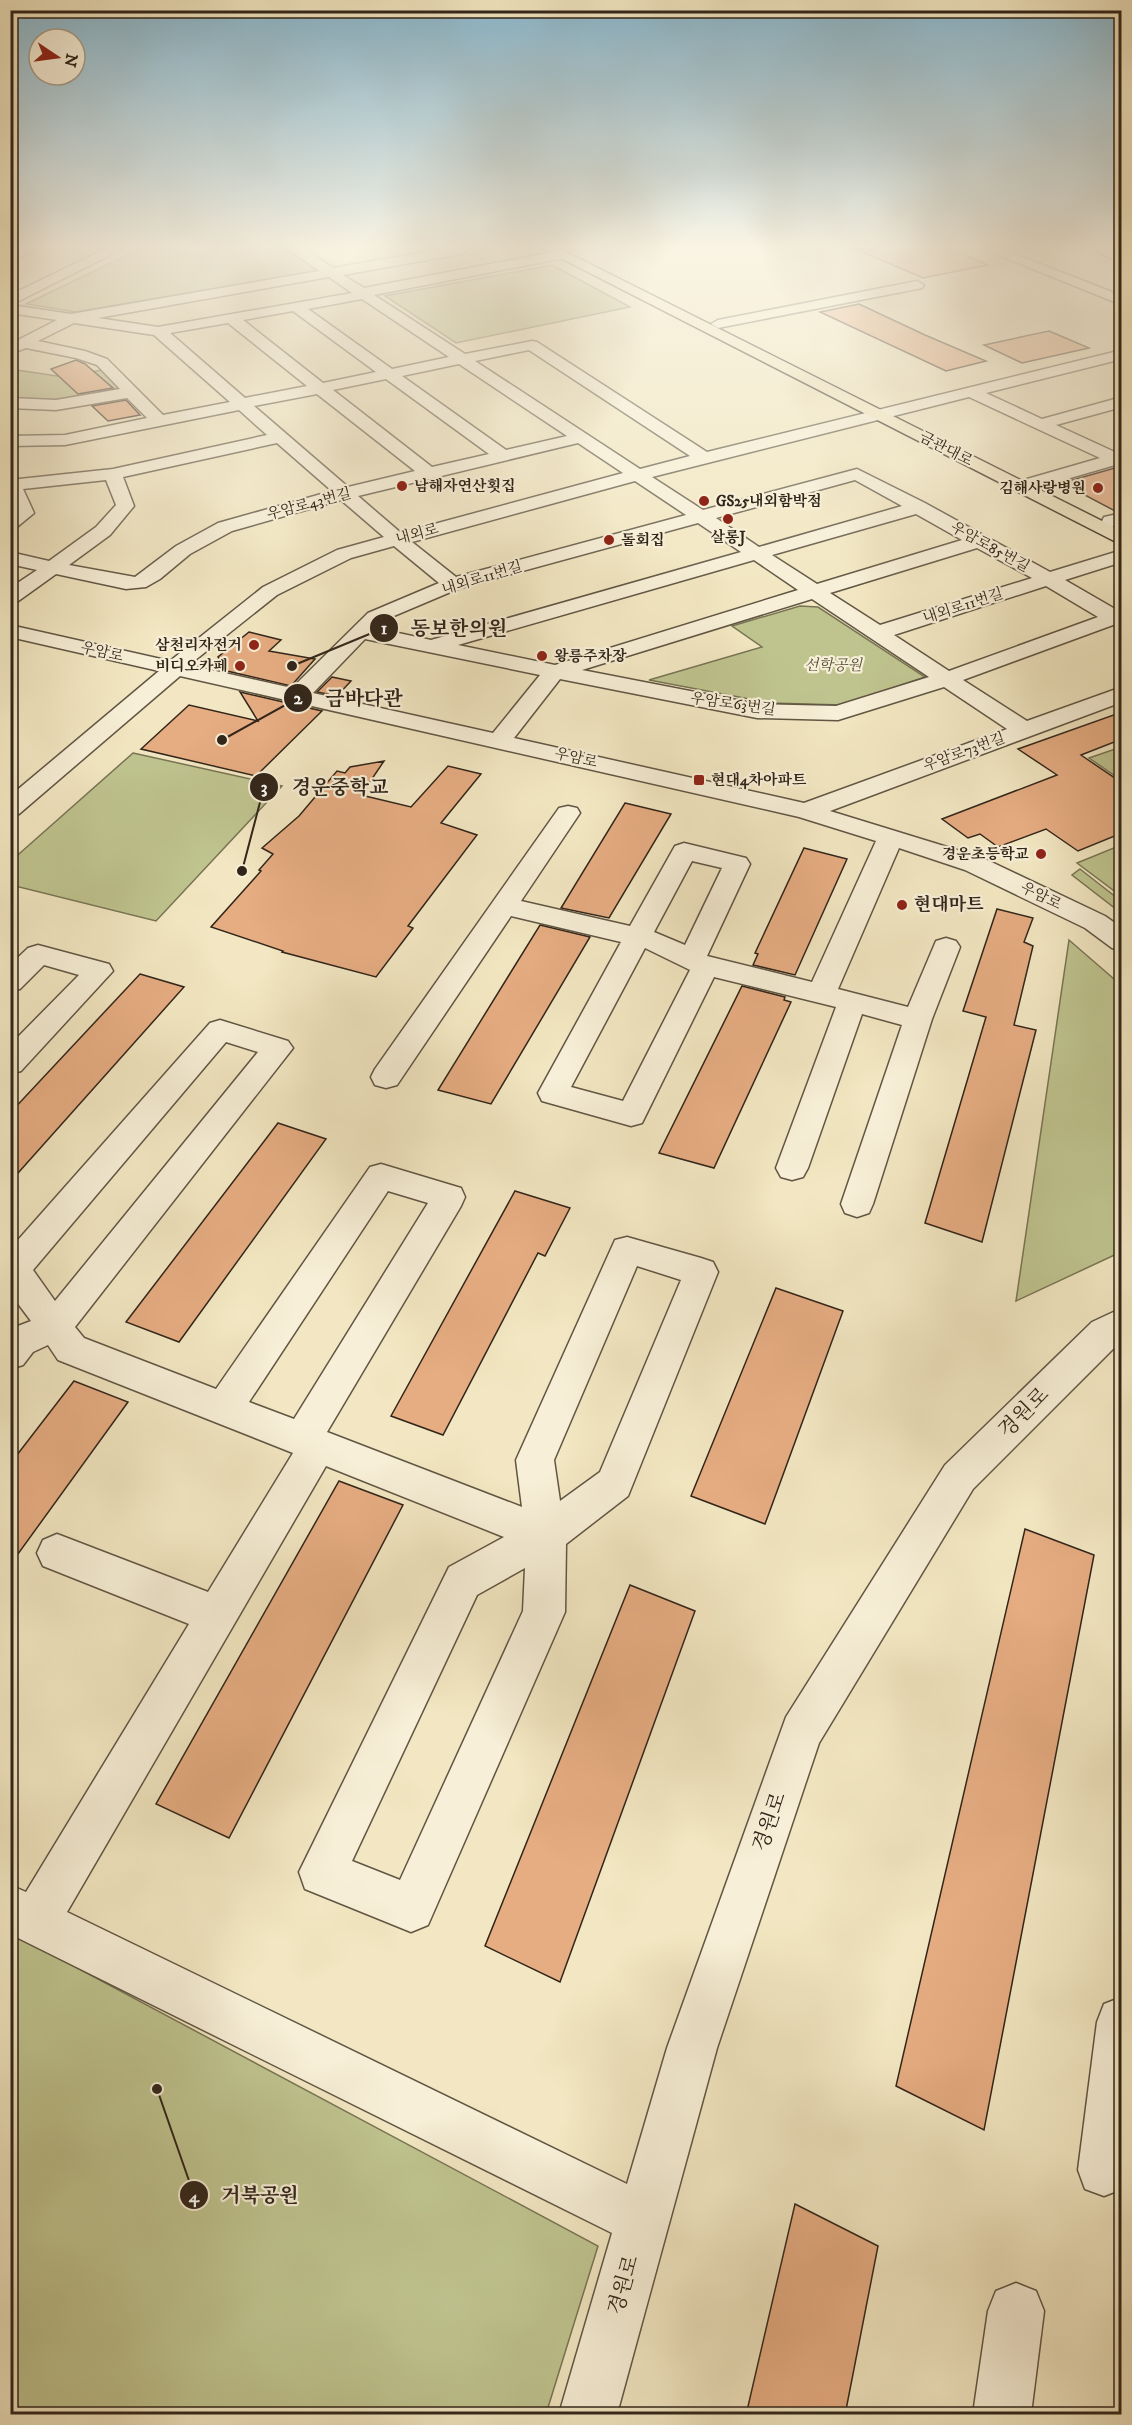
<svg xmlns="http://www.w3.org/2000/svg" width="1132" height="2425" viewBox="0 0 1132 2425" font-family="'IM FELL DW Pica','Noto Serif KR',serif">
<rect width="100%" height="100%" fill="#f2e7c2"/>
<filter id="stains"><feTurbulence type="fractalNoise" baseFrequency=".00333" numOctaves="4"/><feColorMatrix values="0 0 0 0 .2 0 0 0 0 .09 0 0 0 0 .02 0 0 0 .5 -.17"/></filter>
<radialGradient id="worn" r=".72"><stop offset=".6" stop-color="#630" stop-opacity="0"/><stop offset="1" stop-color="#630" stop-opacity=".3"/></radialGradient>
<g fill="#bfc48f" stroke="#787454" stroke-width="1.5">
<polygon points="144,247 283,247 319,271 76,312 26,304"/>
<polygon points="552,265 630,307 456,343 385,296"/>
<polygon points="10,369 57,376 104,370 121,388 117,393 55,404 11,400"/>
<polygon points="800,606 818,607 925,677 843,705 771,703 649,680 762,647 732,626"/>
<polygon points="1121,747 1121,780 1089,758"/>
<polygon points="133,753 282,786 156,921 11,885 11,861"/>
<polygon points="1121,845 1121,896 1077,863"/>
<polygon points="1080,869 1121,901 1121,913 1072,875"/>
<polygon points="1069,940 1121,985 1121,1252 1016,1301"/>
<polygon points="10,1932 598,2246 546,2414 11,2414"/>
</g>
<g fill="#e6ac82" stroke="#31251a" stroke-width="1.5">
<polygon points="851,247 946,247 988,265 923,278"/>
<polygon points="859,304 925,335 986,361 946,371 820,312"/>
<polygon points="1049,331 1089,348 1022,363 984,345"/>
<polygon points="76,360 85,364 113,388 78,394 51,369"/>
<polygon points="126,400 140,415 108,421 92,406"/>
<polygon points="1122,466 1122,511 1117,512 1062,483"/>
<polygon points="249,632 281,640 269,651 315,659 291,686 227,671 218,657"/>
<polygon points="332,677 351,681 337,696 317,692"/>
<polygon points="240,692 322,711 256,776 141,749 189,705 258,721"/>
<polygon points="1122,712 1122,739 1081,755 1122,783 1122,833 1078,851 1046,829 998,847 980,834 968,838 942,819 1057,775 1018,749"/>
<polygon points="384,761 361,795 411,807 448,766 481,774 441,823 477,835 408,926 413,928 376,977 282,952 283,951 211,927 261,871 259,870 273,854 262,848 299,816 337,771 345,773 350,767"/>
<polygon points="625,803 671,814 609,918 561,908"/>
<polygon points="804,848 847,859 795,975 753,965 758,954 755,953"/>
<polygon points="997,909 1033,918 1024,942 1033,946 1014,1025 1036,1030 982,1242 925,1223 986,1017 963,1011"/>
<polygon points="540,925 590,937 491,1104 438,1090"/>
<polygon points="140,974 184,987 10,1182 10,1113"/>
<polygon points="742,986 785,997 784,1000 791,1002 714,1168 659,1153"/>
<polygon points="278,1123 326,1139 179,1342 126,1322"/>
<polygon points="515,1191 570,1208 545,1256 538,1253 443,1435 391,1416"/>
<polygon points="776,1288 843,1311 765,1524 691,1496"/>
<polygon points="74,1381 128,1402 10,1565 10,1464"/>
<polygon points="339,1481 403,1505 229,1838 156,1804"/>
<polygon points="1025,1529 1094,1555 984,2130 896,2086"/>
<polygon points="630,1585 695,1611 560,1982 485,1946"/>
<polygon points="795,2204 878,2246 845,2415 746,2415"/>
</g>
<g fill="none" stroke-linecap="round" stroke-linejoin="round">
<g stroke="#615644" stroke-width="3">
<g id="minor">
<polygon points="25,247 42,247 10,263 10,254"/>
<path d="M109,247H126L11,305L71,314L319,271L286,247H301L333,268L454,247H466L468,250L461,254L343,275L364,288L559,251L564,252L566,255L564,258L559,259L374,295L465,354L532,341L537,342L707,452L1122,350V359L986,393L1042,419L1122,397V407L1056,425L1117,453L1122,452V463L1039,487H1027L1024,483L1027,479L1100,458L969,397L652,477L703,510L857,469L925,503L1050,572L1122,550V562L1065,580L1122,613V628L1113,625L963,680L1027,721L1122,687V702L830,811L983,858L1105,916L1122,928V951L1112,948L1085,928L965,870L899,848L838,989L908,1007L936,941L946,938L956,941L960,947L932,1019L873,1204L869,1213L857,1217L845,1213L841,1204L902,1025L862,1014L808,1168L803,1177L792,1180L781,1177L776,1168L836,1007L714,977L642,1123L631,1126L542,1101L538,1093L621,942L511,916L397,1085L386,1088L375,1085L371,1077L375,1069L559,808L568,806L577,808L580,813L521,901L630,926L675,846L684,843L746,858L750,864L707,956L812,982L876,841L799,817L180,676L19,814L10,816V796L159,671L10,637V625L170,661L263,587L337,550L384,537L341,500L232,531L190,554L160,579L146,587L126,589L56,574L17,602L10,604V588L37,570L10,564V552L49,561L96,527L116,505L106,480L23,489L34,513L17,527L10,528V514L15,511L10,501V480L113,469L267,435L239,410L65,445L10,446V436L65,435L147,418L127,398L56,410L10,408V398L56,400L120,389L97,365L76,358L26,348L10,354V344L57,320L10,313V295ZM329,277L352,293L158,327L98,318ZM362,299L449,357L392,369L308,309ZM293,311L376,372L323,383L243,320ZM74,323L154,335L230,402L163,415L107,359L85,351L38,341ZM228,323L307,386L245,398L170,333ZM529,350L690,456L640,469L475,361ZM459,364L567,436L506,450L402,376ZM386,379L489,454L432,467L333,390ZM317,394L415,471L348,487L254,406ZM277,443L332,491L218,523L176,546L135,577L69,565L110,535L134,506L123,477ZM578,443L623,473L401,533L358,496ZM855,480L902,506L759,547L716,518ZM635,481L686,515L456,577L412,542ZM916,514L962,540L817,584L772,555ZM698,523L741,552L431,640L375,628L382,621L460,588ZM394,546L439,583L368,613L292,688L189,665L277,595L351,558ZM977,548L1032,578L880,625L830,593ZM754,560L798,590L555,665L458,645ZM1046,586L1098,617L949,671L894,635ZM812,599L929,677L836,706L757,704L582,670ZM365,639L540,675L493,733L313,693ZM560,679L757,718L838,720L944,687L1007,729L804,803L514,738ZM692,861L722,868L685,945L654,932ZM645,948L690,970L623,1101L571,1087Z"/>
<polygon points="978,247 997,247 1122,296 1122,305"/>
<polygon points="1085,247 1104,247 1122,253 1122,262"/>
<polygon points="917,281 924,285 922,288 718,328 711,324 718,320"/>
<polygon points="1122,513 1122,524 1111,527 1104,525 1102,521 1104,517"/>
<polygon points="38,945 109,964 113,971 21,1071 10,1074 10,1045 79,975 44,965 20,989 10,991 10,965 28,948"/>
<path d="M220,1020L288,1041L293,1048L75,1327L84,1338L216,1389L370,1167L381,1164L461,1188L465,1197L461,1206L327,1432L522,1507L516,1460L615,1240L627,1237L701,1258L713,1262L718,1272L628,1496L566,1544L565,1612L428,1925L411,1932L305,1889L299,1872L449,1567L504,1537L326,1466L67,1912L627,2184L667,2048L786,1717L945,1465L1092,1322L1122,1308V1340L973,1489L819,1743L717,2048L617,2414H559L612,2233L10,1934V1885L26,1892L189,1624L43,1566L37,1553L43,1540L57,1534L208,1592L293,1453L58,1360L48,1345L33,1352L23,1365L10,1369V1329L31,1321L10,1293V1249L210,1023ZM226,1042L258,1052L55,1301L33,1270ZM388,1191L428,1203L294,1419L249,1402ZM637,1266L681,1280L600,1472L560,1501L554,1460ZM525,1568L523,1611L400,1880L352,1861L477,1595Z"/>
<polygon points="1122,1997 1122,2189 1104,2196 1085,2189 1078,2170 1097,2022 1104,2004"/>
<polygon points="1016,2283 1036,2291 1044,2311 1031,2414 973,2414 988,2311 996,2291"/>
</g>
</g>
<g stroke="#31251a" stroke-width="3">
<polygon id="major" points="539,247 556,247 1122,531 1122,545"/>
</g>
<use href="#minor" fill="#f7efd7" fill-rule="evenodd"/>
<use href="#major" fill="#f2e7c2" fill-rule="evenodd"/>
</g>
<linearGradient id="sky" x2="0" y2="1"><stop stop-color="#89b9d1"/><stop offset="0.42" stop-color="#f9f4e4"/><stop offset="1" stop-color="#f9f4e4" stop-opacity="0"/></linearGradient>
<rect width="1132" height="587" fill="url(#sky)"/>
<g fill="#8f2418" stroke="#f7efd7" stroke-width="2">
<circle cx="402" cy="486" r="6"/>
<circle cx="1098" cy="488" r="6"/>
<circle cx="704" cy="501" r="6"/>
<circle cx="728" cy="519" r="6"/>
<circle cx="609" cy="540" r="6"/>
<circle cx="254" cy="645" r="6"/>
<circle cx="542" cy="656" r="6"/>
<circle cx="240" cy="666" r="6"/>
<rect x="693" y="774" width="12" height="12" rx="3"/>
<circle cx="1041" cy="854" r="6"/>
<circle cx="902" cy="905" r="6"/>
</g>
<g text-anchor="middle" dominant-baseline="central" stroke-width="4.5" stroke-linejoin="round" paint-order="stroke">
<g font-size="15" fill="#31251a" stroke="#f7efd7">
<text transform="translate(946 449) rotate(27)">금관대로</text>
<text transform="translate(309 504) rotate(-15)">우암로43번길</text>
<text transform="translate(417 534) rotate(-15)">내외로</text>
<text transform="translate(990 547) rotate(29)">우암로85번길</text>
<text transform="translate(482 578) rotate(-17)">내외로11번길</text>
<text transform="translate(963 606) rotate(-18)">내외로11번길</text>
<text transform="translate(102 652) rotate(13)">우암로</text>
<text transform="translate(733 704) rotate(8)">우암로63번길</text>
<text transform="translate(964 752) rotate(-20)">우암로73번길</text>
<text transform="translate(576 758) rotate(13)">우암로</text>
<text transform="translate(1041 896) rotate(26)">우암로</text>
</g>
<g font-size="15" font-weight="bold" fill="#31251a" stroke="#f7efd7" text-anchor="start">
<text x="414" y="486">남해자연산횟집</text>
<text x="1086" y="488" text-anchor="end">김해사랑병원</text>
<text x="716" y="501">GS25내외함박점</text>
<text x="728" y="537" text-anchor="middle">살롱J</text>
<text x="621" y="540">돌회집</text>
<text x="242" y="645" text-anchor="end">삼천리자전거</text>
<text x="554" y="656">왕릉주차장</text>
<text x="228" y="666" text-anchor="end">비디오카페</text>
<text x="711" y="780">현대4차아파트</text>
<text x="1029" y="854" text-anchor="end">경운초등학교</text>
</g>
<g font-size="15" font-style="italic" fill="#544d37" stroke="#f7efd7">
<text x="833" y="665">선학공원</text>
</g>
<g font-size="18" font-weight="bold" fill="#31251a" stroke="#f7efd7" text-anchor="start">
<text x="914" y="905">현대마트</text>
</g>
<g font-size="21" fill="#31251a" stroke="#f7efd7">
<text transform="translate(1024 1413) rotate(-45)">경원로</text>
<text transform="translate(770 1822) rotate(-71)">경원로</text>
<text transform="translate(624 2285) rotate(-74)">경원로</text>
</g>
</g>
<path fill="none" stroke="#31251a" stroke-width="2" d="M292 666L384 628M222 740L298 698M242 871L264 787M157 2089L194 2195"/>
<g fill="#31251a" stroke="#f7efd7" stroke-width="2">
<circle cx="292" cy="666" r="6"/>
<circle cx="222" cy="740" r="6"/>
<circle cx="242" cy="871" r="6"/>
<circle cx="157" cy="2089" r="6"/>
<circle cx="384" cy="628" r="15"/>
<circle cx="298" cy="698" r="15"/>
<circle cx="264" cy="787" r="15"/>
<circle cx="194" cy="2195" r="15"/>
</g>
<g font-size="18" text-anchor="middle" font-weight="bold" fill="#fff">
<text x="384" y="634">1</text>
<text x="298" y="704">2</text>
<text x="264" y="793">3</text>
<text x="194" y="2202">4</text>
</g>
<g font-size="20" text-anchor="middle" font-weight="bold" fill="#31251a" stroke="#f7efd7" stroke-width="4.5" stroke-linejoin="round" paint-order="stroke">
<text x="459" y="635">동보한의원</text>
<text x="364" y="705">금바다관</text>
<text x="340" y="794">경운중학교</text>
<text x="260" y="2202">거북공원</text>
</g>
<rect width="1132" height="2425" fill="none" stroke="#f2e7c2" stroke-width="36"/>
<rect x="12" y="12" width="1108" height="2401" fill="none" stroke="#31251a" stroke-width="3"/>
<rect x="18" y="18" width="1096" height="2389" fill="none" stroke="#31251a" stroke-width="1.5"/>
<g transform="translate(57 57) rotate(103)"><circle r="28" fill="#f7efd7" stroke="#a89e8b" stroke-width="1.5"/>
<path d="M0-4.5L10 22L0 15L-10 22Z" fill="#8f2418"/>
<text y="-9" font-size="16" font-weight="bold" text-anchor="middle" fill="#31251a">N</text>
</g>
<rect width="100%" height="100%" filter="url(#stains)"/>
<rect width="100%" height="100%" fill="url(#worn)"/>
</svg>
